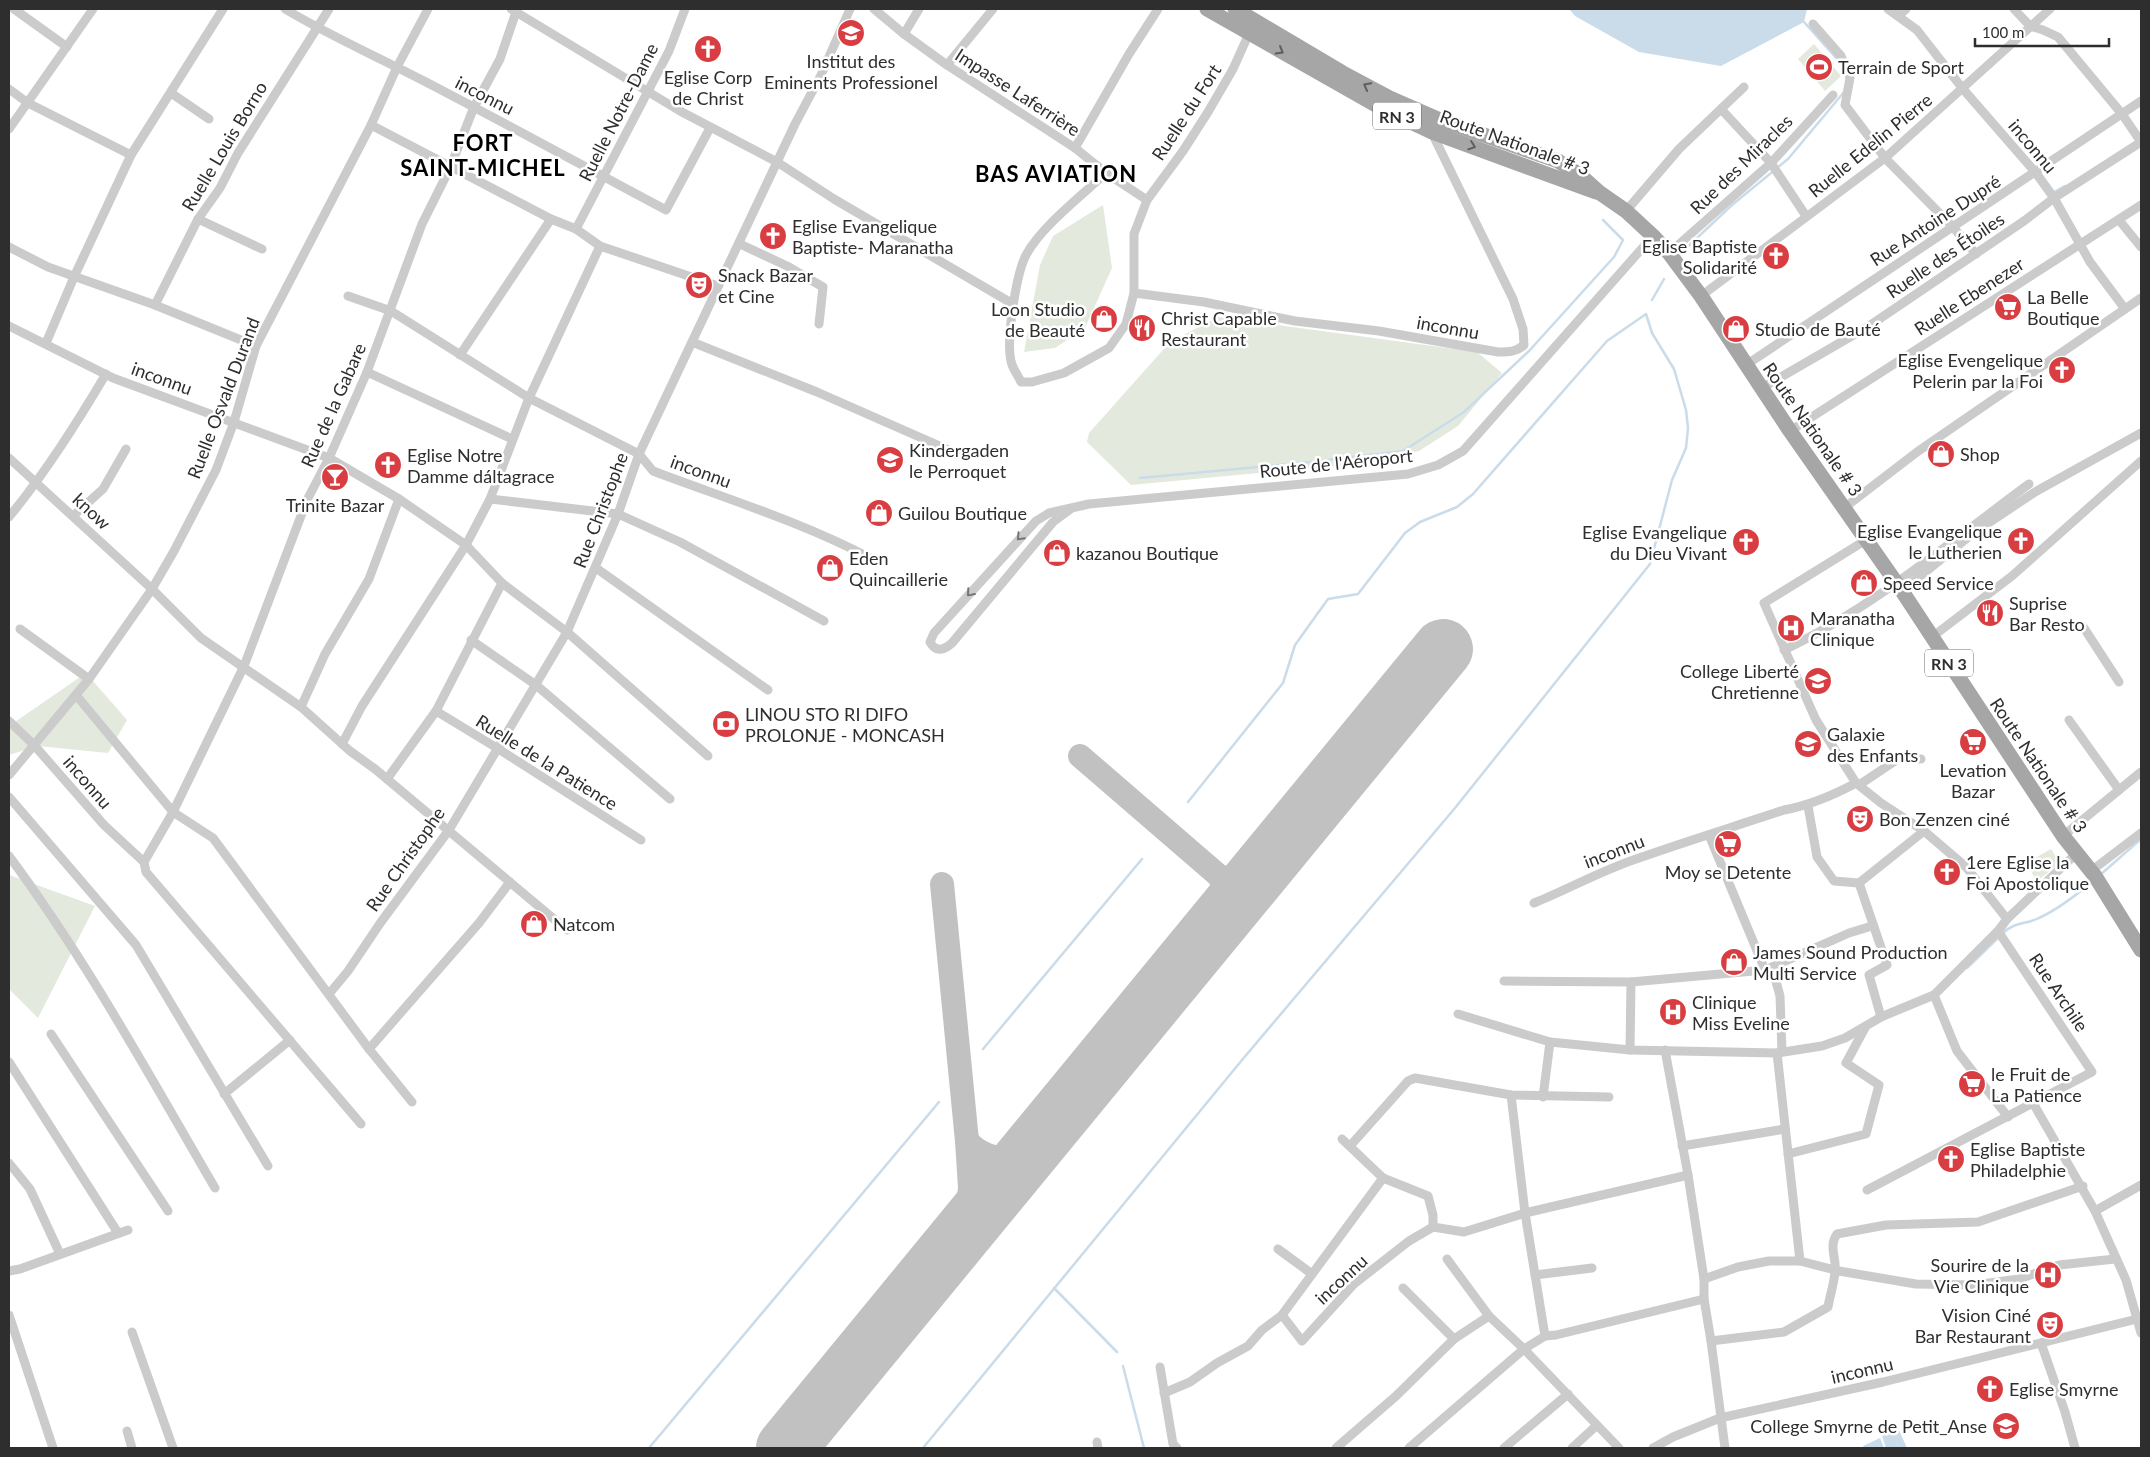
<svg xmlns="http://www.w3.org/2000/svg" width="2150" height="1457" viewBox="0 0 2150 1457" font-family="Lato,sans-serif">
<rect width="100%" height="100%" fill="#fff"/>
<g fill="#e3eadd">
<polygon points="1814,44 1841,76 1825,91 1798,59"/>
<polygon points="1103,205 1112,268 1085,328 1055,348 1024,352 1040,265 1053,236"/>
<polygon points="1218,317 1477,352 1502,373 1458,426 1419,451 1354,464 1131,485 1087,442 1089,433 1170,342"/>
<polygon points="86,673 127,720 108,753 38,746 9,755 9,726"/>
<polygon points="2051,849 2060,863 2037,881 2026,863"/>
<polygon points="9,875 95,906 38,1018 9,989"/>
</g>
<g fill="#cadbe9">
<polygon points="1569,9 1807,9 1804,22 1721,66 1639,52 1575,16"/>
<polygon points="1899,1430 1907,1448 1886,1448 1882,1436"/>
<polygon points="1880,1438 1884,1448 1864,1448 1863,1446"/>
</g>
<g fill="none" stroke-linecap="round" stroke-linejoin="round">
<g stroke="#cadbe9" stroke-width="2.5">
<polyline points="1804,22 1838,60"/>
<polyline points="2054,192 2065,186"/>
<polyline points="1680,254 1732,205 1788,159 1844,92"/>
<polyline points="1652,300 1664,279"/>
<polyline points="1140,478 1311,462 1403,451 1464,412 1529,351 1614,257 1623,240 1603,220"/>
<polyline points="2100,875 2141,839"/>
<path d="M2003,933C2016,921 2025,925 2039,918C2055,911 2078,894 2092,882"/>
<polyline points="1967,968 1999,937"/>
<polyline points="983,1049 1142,859"/>
<polyline points="1054,1288 1117,1352"/>
<polyline points="1123,1366 1144,1448"/>
<polyline points="649,1448 939,1102"/>
<polyline points="923,1448 1242,1060 1455,808 1650,564 1672,480 1686,448 1688,428 1686,410 1674,369 1652,333 1646,314 1607,341 1473,494 1457,507 1420,522 1405,533 1358,594 1328,599 1295,645 1283,683 1188,802"/>
</g>
<g stroke="#c1c1c1" stroke-width="24">
<polyline points="1080,756 1219,876 1235,881 1260,872"/>
<polyline points="1219,876 1229,894 1223,917"/>
<polyline points="942,884 967,1141 970,1188 965,1231"/>
<path d="M967,1141C985,1160 1005,1161 1028,1154"/>
</g>
<polyline stroke="#c1c1c1" stroke-width="60" points="786,1448 1443,649"/>
<g stroke="#cbcbcb" stroke-width="9">
<polyline points="14,9 67,47"/>
<path d="M285,9C330,36 378,57 424,81C505,123 585,167 666,210L710,128"/>
<polyline points="511,9 680,111 777,162 834,199 1013,304"/>
<polyline points="874,9 904,34 947,65 1075,148 1106,173 1147,200"/>
<polyline points="1888,9 1917,30 1963,89 2036,173 2054,198 2090,262 2125,309"/>
<polyline points="2014,9 2030,26 2043,30 2058,37 2122,114 2141,142"/>
<polyline points="1898,16 1906,9"/>
<polyline points="1813,24 1841,56 1850,78 1845,105 1885,158 1953,227 1976,254"/>
<polyline points="904,34 919,9"/>
<polyline points="947,65 993,9"/>
<polyline points="9,89 28,103 131,155"/>
<polyline points="171,93 209,119"/>
<polyline points="1721,109 1771,163 1806,216"/>
<polyline points="371,125 551,219 576,229 600,246 718,286"/>
<polyline points="9,129 93,9"/>
<polyline points="1075,148 1129,54 1158,9"/>
<path d="M1106,173C1082,195 1041,227 1026,255C1016,274 1006,340 1011,361C1012,368 1018,375 1021,382H1032L1064,373L1109,348L1126,324L1134,293V234L1147,200L1183,151L1208,112L1233,69L1251,29"/>
<polyline points="1626,211 1679,149 1744,87"/>
<polyline points="198,219 262,249"/>
<polyline points="2119,220 2141,247"/>
<polyline points="576,229 669,51 685,9"/>
<polyline points="740,244 787,266 823,287 819,324"/>
<polyline points="9,247 48,267 155,305 256,346"/>
<polyline points="1669,253 1771,163 1833,95"/>
<path d="M1134,293L1204,302L1295,321L1379,331L1498,352C1509,352 1516,352 1524,345L1523,329L1513,299L1432,133"/>
<path d="M348,296L391,311L529,398L639,454L653,471C727,499 802,522 872,559"/>
<polyline points="1701,296 1885,158 2050,9"/>
<polyline points="155,305 198,219 220,188 238,153 329,9"/>
<polyline points="9,326 113,378 329,458 399,499 466,545 502,583 567,632 708,756"/>
<polyline points="692,342 817,392 958,454"/>
<polyline points="46,343 74,277 131,155 223,9"/>
<polyline points="460,355 551,219"/>
<polyline points="1746,365 2141,101"/>
<polyline points="367,372 512,439"/>
<polyline points="1762,388 1869,326 2024,221 2054,198 2141,142"/>
<polyline points="1790,431 2141,205"/>
<polyline points="9,458 152,589 201,638 301,707"/>
<polyline points="399,499 369,579 325,654 301,707 350,751 375,769 567,930"/>
<polyline points="490,499 618,514 680,542 824,621"/>
<path d="M1072,508L1053,522L952,643C944,650 936,653 930,642L934,633L1036,521L1049,513L1089,504L1408,474L1438,465L1463,451L1653,236"/>
<polyline points="1844,508 1917,452 2141,298"/>
<polyline points="73,516 103,489 126,449"/>
<path d="M9,517C46,472 76,424 106,374"/>
<polyline points="1866,540 1764,603 1816,720 1856,783 1881,803 1924,831 1966,867 2007,919"/>
<polyline points="596,568 768,690"/>
<polyline points="1902,591 1972,534 2035,492 2141,433"/>
<polyline points="2084,628 2119,682"/>
<polyline points="20,629 89,679"/>
<polyline points="1932,637 2012,576 2141,461"/>
<polyline points="471,640 536,685 670,799"/>
<path d="M1784,650C1873,608 1950,542 2029,484"/>
<polyline points="76,695 173,812 213,838 369,1049 412,1102"/>
<polyline points="436,711 497,748 641,840"/>
<polyline points="2069,720 2119,790"/>
<polyline points="9,721 34,745 104,825 144,862"/>
<polyline points="342,744 362,706 466,545 490,499 529,398 600,246"/>
<polyline points="9,775 89,679 152,589 174,551 216,470 234,422 256,346 371,125 397,67 428,9"/>
<polyline points="387,779 436,711 502,583"/>
<polyline points="1859,785 1901,757 1921,759"/>
<polyline points="9,797 136,945 268,1166"/>
<polyline points="1808,806 1817,857 1834,881 1859,883 1924,831"/>
<polyline points="1709,835 1765,970"/>
<polyline points="2063,836 2141,772"/>
<path d="M9,856C87,961 149,1075 215,1188"/>
<polyline points="2091,871 2141,833"/>
<polyline points="1859,883 1887,965 1869,975 1881,1017"/>
<path d="M1534,903C1569,889 1602,870 1639,858C1687,841 1736,826 1784,810C1811,805 1832,796 1856,783"/>
<polyline points="1772,967 1780,996 1782,1052"/>
<polyline points="1504,981 1631,982 1765,970 1849,933 1872,926"/>
<polyline points="329,994 348,971 381,922 449,830 567,632 618,514 639,454 795,124 821,75 850,9"/>
<polyline points="1934,995 1957,1051 2008,1117"/>
<polyline points="1458,1014 1550,1042 1630,1050 1777,1053 1822,1046 1845,1038 1881,1017 1934,995 1998,931 2007,919 2077,853"/>
<polyline points="51,1034 168,1211"/>
<polyline points="369,1049 479,923 510,882"/>
<polyline points="1630,1050 1631,982"/>
<polyline points="1665,1050 1688,1175 1704,1279 1704,1299 1711,1341 1725,1448"/>
<polyline points="1777,1053 1800,1261"/>
<polyline points="9,1062 118,1233"/>
<polyline points="224,1094 290,1040"/>
<polyline points="1511,1095 1525,1213 1545,1336"/>
<polyline points="1543,1097 1550,1042"/>
<polyline points="2033,1103 2095,1211 2126,1280 2141,1333"/>
<polyline points="361,1124 146,872 144,862 173,812 244,666 307,500 329,458 367,372 422,224 450,168 474,107 500,59 517,9"/>
<polyline points="1342,1139 1383,1178"/>
<polyline points="1350,1146 1408,1081 1415,1078 1511,1095 1609,1097"/>
<polyline points="1682,1146 1785,1129"/>
<polyline points="1788,1154 1866,1134 1879,1085 1846,1063 1866,1026"/>
<polyline points="9,1163 30,1189 60,1254"/>
<polyline points="1867,1190 2092,1072 1998,931"/>
<polyline points="2095,1211 2141,1185"/>
<polyline points="1278,1249 1312,1274"/>
<polyline points="1447,1259 1489,1316 1524,1349 1619,1448"/>
<polyline points="9,1271 20,1269 128,1230"/>
<polyline points="1535,1275 1592,1268"/>
<polyline points="1704,1279 1738,1267 1769,1261 1800,1261 1839,1271 1916,1284 1974,1285 2019,1279 2059,1265 2115,1259"/>
<polyline points="1403,1288 1454,1339"/>
<polyline points="9,1315 53,1448"/>
<polyline points="1282,1315 1302,1341 1354,1284 1409,1241 1433,1227 1464,1232 1525,1213 1688,1175"/>
<polyline points="132,1332 173,1448"/>
<path d="M1711,1341L1784,1332L1828,1307C1830,1295 1834,1284 1835,1272C1837,1258 1828,1247 1837,1234L1886,1225L1978,1222L2083,1186"/>
<polyline points="2041,1343 2065,1412 2075,1448"/>
<polyline points="1160,1367 1173,1444 1177,1448"/>
<polyline points="1164,1393 1190,1382 1217,1363 1248,1346 1262,1330 1282,1315 1383,1178 1428,1196 1433,1215 1433,1227"/>
<polyline points="127,1431 132,1448"/>
<polyline points="1097,1442 1098,1448"/>
<polyline points="1336,1448 1396,1396 1454,1339 1489,1316"/>
<polyline points="1409,1448 1524,1349 1545,1336 1556,1335 1704,1299"/>
<polyline points="1504,1448 1568,1394"/>
<polyline points="1572,1448 1596,1426"/>
<polyline points="1653,1448 1673,1437 1720,1418 1883,1382 2137,1319"/>
</g>
<g stroke="#a6a6a6" stroke-width="15">
<polyline points="1207,9 1383,109 1432,132 1596,192"/>
<polyline points="1235,9 1343,73 1390,98 1438,119 1558,161 1580,175 1600,193 1626,211 1653,236 1669,253 1701,296 1790,431 1902,591 2063,836 2095,876 2141,950"/>
</g>
</g>
<defs><path id="oneway-chevron" d="M-2-3.5L2.5 0L-2 3.5" fill="none" stroke-width="1.6" stroke-linecap="round" stroke-linejoin="round" transform="scale(1.25)"/></defs>
<g stroke="#5e5e5e">
<use href="#oneway-chevron" transform="translate(1280 51) rotate(30)"/>
<use href="#oneway-chevron" transform="translate(1367 86) rotate(-152)"/>
<use href="#oneway-chevron" transform="translate(1472 146) rotate(19)"/>
</g>
<g stroke="#757575">
<use href="#oneway-chevron" transform="translate(1020 537) rotate(134)"/>
<use href="#oneway-chevron" transform="translate(970 593) rotate(131)"/>
</g>
<defs>
<g id="university-disc" transform="scale(1.4375)"><circle r="9.5" fill="#d83d41" stroke="#fff"/><path d="M0-5L7-2L0 1L-7-2ZM-4 1L0 2.5L4 1V4Q0 6-4 4Z" fill="#fff"/></g>
<g id="church-disc" transform="scale(1.4375)"><circle r="9.5" fill="#d83d41" stroke="#fff"/><path d="M-1.2-6h2.4v3.5h3.3v2.4h-3.3V6h-2.4V-.1h-3.3v-2.4h3.3Z" fill="#fff"/></g>
<g id="stadium-disc" transform="scale(1.4375)"><circle r="9.5" fill="#d83d41" stroke="#fff"/><path d="M0-5a6.5 5 0 1 0 0 10a6.5 5 0 1 0 0-10ZM-3.5-1.8h7v3.6h-7Z" fill="#fff"/></g>
<g id="theatre-disc" transform="scale(1.4375)"><circle r="9.5" fill="#d83d41" stroke="#fff"/><path d="M-5-5.5Q0-4 5-5.5V0Q5 5 0 6Q-5 5-5 0ZM-3.3-2.5H-1v1.5H-3.3ZM1-2.5H3.3v1.5H1ZM-2.8 1Q0 5.5 2.8 1Z" fill="#fff"/></g>
<g id="supermarket-disc" transform="scale(1.4375)"><circle r="9.5" fill="#d83d41" stroke="#fff"/><path d="M-6-5.5h2.5l.6 2H6L4.5 2H-2.5L-4.4-4H-6ZM-1.5 3.2a1.3 1.3 0 1 0 .1 0ZM3 3.2a1.3 1.3 0 1 0 .1 0Z" fill="#fff"/></g>
<g id="shop-disc" transform="scale(1.4375)"><circle r="9.5" fill="#d83d41" stroke="#fff"/><path d="M-5-2.5h2.3a2.7 3.5 0 0 1 5.4 0H5L5.5 6h-11ZM-1.5-2.5h3a1.5 2.3 0 0 0-3 0Z" fill="#fff"/></g>
<g id="restaurant-disc" transform="scale(1.4375)"><circle r="9.5" fill="#d83d41" stroke="#fff"/><path d="M-5-6h1v4h1v-4h1v4h1v-4h1v5L-1.5 .5V6h-2V.5L-5-1ZM5-6V6H3V1.5H1.5Q1.5-4 5-6Z" fill="#fff"/></g>
<g id="school-disc" transform="scale(1.4375)"><circle r="9.5" fill="#d83d41" stroke="#fff"/><path d="M0-5L7-2L0 1L-7-2ZM-4 1L0 2.5L4 1V4Q0 6-4 4Z" fill="#fff"/></g>
<g id="bar-disc" transform="scale(1.4375)"><circle r="9.5" fill="#d83d41" stroke="#fff"/><path d="M-6-5H6L.8 .8V4.5H3.5V6h-7V4.5H-.8V.8Z" fill="#fff"/></g>
<g id="hospital-disc" transform="scale(1.4375)"><circle r="9.5" fill="#d83d41" stroke="#fff"/><path d="M-5-5h3v3.5h4V-5h3V5h-3V1.5h-4V5h-3Z" fill="#fff"/></g>
<g id="bank-disc" transform="scale(1.4375)"><circle r="9.5" fill="#d83d41" stroke="#fff"/><path d="M-6-4H6V4H-6ZM0-2.3a2.3 2.3 0 1 0 0 4.6a2.3 2.3 0 1 0 0-4.6Z" fill="#fff"/></g>
</defs>
<g fill-rule="evenodd">
<use href="#university-disc" x="851" y="33"/>
<use href="#church-disc" x="708" y="49"/>
<use href="#stadium-disc" x="1819" y="67"/>
<use href="#church-disc" x="773" y="236"/>
<use href="#church-disc" x="1776" y="256"/>
<use href="#theatre-disc" x="699" y="285"/>
<use href="#supermarket-disc" x="2008" y="307"/>
<use href="#shop-disc" x="1104" y="319"/>
<use href="#restaurant-disc" x="1142" y="328"/>
<use href="#shop-disc" x="1736" y="329"/>
<use href="#church-disc" x="2062" y="370"/>
<use href="#shop-disc" x="1941" y="454"/>
<use href="#school-disc" x="890" y="460"/>
<use href="#church-disc" x="388" y="465"/>
<use href="#bar-disc" x="335" y="477"/>
<use href="#shop-disc" x="879" y="513"/>
<use href="#church-disc" x="2021" y="541"/>
<use href="#church-disc" x="1746" y="542"/>
<use href="#shop-disc" x="1057" y="553"/>
<use href="#shop-disc" x="830" y="568"/>
<use href="#shop-disc" x="1864" y="583"/>
<use href="#restaurant-disc" x="1990" y="613"/>
<use href="#hospital-disc" x="1791" y="628"/>
<use href="#school-disc" x="1818" y="681"/>
<use href="#bank-disc" x="726" y="724"/>
<use href="#supermarket-disc" x="1973" y="742"/>
<use href="#school-disc" x="1808" y="744"/>
<use href="#theatre-disc" x="1860" y="819"/>
<use href="#supermarket-disc" x="1728" y="844"/>
<use href="#church-disc" x="1947" y="872"/>
<use href="#shop-disc" x="534" y="924"/>
<use href="#shop-disc" x="1734" y="962"/>
<use href="#hospital-disc" x="1673" y="1012"/>
<use href="#supermarket-disc" x="1972" y="1084"/>
<use href="#church-disc" x="1951" y="1159"/>
<use href="#hospital-disc" x="2048" y="1275"/>
<use href="#theatre-disc" x="2050" y="1325"/>
<use href="#church-disc" x="1990" y="1389"/>
<use href="#school-disc" x="2006" y="1426"/>
</g>
<g text-anchor="middle" dominant-baseline="central" stroke-width="5" stroke-linejoin="round" paint-order="stroke">
<g fill="#fff" stroke="#6d6d6d" stroke-width="1">
<rect x="1373" y="102.5" width="48" height="27" rx="4"/>
<rect x="1925" y="649.5" width="48" height="27" rx="4"/>
</g>
<g font-size="16" font-weight="bold" fill="#2e2e2e">
<text x="1397" y="116">RN 3</text>
<text x="1949" y="663">RN 3</text>
</g>
<g font-size="18" fill="#2e2e2e" stroke="#fff" text-anchor="start">
<text x="851" y="61" text-anchor="middle">Institut des<tspan x="851" dy="21">Eminents Professionel</tspan></text>
<text x="1838" y="67">Terrain de Sport</text>
<text x="708" y="77" text-anchor="middle">Eglise Corp<tspan x="708" dy="21">de Christ</tspan></text>
<text x="792" y="226">Eglise Evangelique<tspan x="792" dy="21">Baptiste- Maranatha</tspan></text>
<text x="1757" y="246" text-anchor="end">Eglise Baptiste<tspan x="1757" dy="21">Solidarité</tspan></text>
<text x="718" y="275">Snack Bazar<tspan x="718" dy="21">et Cine</tspan></text>
<text x="2027" y="297">La Belle<tspan x="2027" dy="21">Boutique</tspan></text>
<text x="1085" y="309" text-anchor="end">Loon Studio<tspan x="1085" dy="21">de Beauté</tspan></text>
<text x="1161" y="318">Christ Capable<tspan x="1161" dy="21">Restaurant</tspan></text>
<text x="1755" y="329">Studio de Bauté</text>
<text x="2043" y="360" text-anchor="end">Eglise Evengelique<tspan x="2043" dy="21">Pelerin par la Foi</tspan></text>
<text x="909" y="450">Kindergaden<tspan x="909" dy="21">le Perroquet</tspan></text>
<text x="1960" y="454">Shop</text>
<text x="407" y="455">Eglise Notre<tspan x="407" dy="21">Damme dáltagrace</tspan></text>
<text x="335" y="505" text-anchor="middle">Trinite Bazar</text>
<text x="898" y="513">Guilou Boutique</text>
<text x="2002" y="531" text-anchor="end">Eglise Evangelique<tspan x="2002" dy="21">le Lutherien</tspan></text>
<text x="1727" y="532" text-anchor="end">Eglise Evangelique<tspan x="1727" dy="21">du Dieu Vivant</tspan></text>
<text x="1076" y="553">kazanou Boutique</text>
<text x="849" y="558">Eden<tspan x="849" dy="21">Quincaillerie</tspan></text>
<text x="1883" y="583">Speed Service</text>
<text x="2009" y="603">Suprise<tspan x="2009" dy="21">Bar Resto</tspan></text>
<text x="1810" y="618">Maranatha<tspan x="1810" dy="21">Clinique</tspan></text>
<text x="1799" y="671" text-anchor="end">College Liberté<tspan x="1799" dy="21">Chretienne</tspan></text>
<text x="745" y="714">LINOU STO RI DIFO<tspan x="745" dy="21">PROLONJE - MONCASH</tspan></text>
<text x="1827" y="734">Galaxie<tspan x="1827" dy="21">des Enfants</tspan></text>
<text x="1973" y="770" text-anchor="middle">Levation<tspan x="1973" dy="21">Bazar</tspan></text>
<text x="1879" y="819">Bon Zenzen ciné</text>
<text x="1966" y="862">1ere Eglise la<tspan x="1966" dy="21">Foi Apostolique</tspan></text>
<text x="1728" y="872" text-anchor="middle">Moy se Detente</text>
<text x="553" y="924">Natcom</text>
<text x="1753" y="952">James Sound Production<tspan x="1753" dy="21">Multi Service</tspan></text>
<text x="1692" y="1002">Clinique<tspan x="1692" dy="21">Miss Eveline</tspan></text>
<text x="1991" y="1074">le Fruit de<tspan x="1991" dy="21">La Patience</tspan></text>
<text x="1970" y="1149">Eglise Baptiste<tspan x="1970" dy="21">Philadelphie</tspan></text>
<text x="2029" y="1265" text-anchor="end">Sourire de la<tspan x="2029" dy="21">Vie Clinique</tspan></text>
<text x="2031" y="1315" text-anchor="end">Vision Ciné<tspan x="2031" dy="21">Bar Restaurant</tspan></text>
<text x="2009" y="1389">Eglise Smyrne</text>
<text x="1987" y="1426" text-anchor="end">College Smyrne de Petit_Anse</text>
</g>
<g font-size="18" fill="#2e2e2e" stroke="#fff">
<text transform="translate(1018 92) rotate(33)">Impasse Laferrière</text>
<text transform="translate(485 95) rotate(27)">inconnu</text>
<text transform="translate(618 112) rotate(-63)">Ruelle Notre-Dame</text>
<text transform="translate(1186 112) rotate(-57)">Ruelle du Fort</text>
<text transform="translate(1515 142) rotate(20)">Route Nationale # 3</text>
<text transform="translate(1870 145) rotate(-39)">Ruelle Edelin Pierre</text>
<text transform="translate(224 146) rotate(-59)">Ruelle Louis Borno</text>
<text transform="translate(2033 146) rotate(50)">inconnu</text>
<text transform="translate(1741 164) rotate(-44)">Rue des Miracles</text>
<text transform="translate(1935 220) rotate(-33)">Rue Antoine Dupré</text>
<text transform="translate(1945 255) rotate(-34)">Ruelle des Étoiles</text>
<text transform="translate(1969 296) rotate(-33)">Ruelle Ebenezer</text>
<text transform="translate(1448 327) rotate(10)">inconnu</text>
<text transform="translate(162 378) rotate(20)">inconnu</text>
<text transform="translate(223 398) rotate(-69)">Ruelle Osvald Durand</text>
<text transform="translate(333 405) rotate(-66)">Rue de la Gabare</text>
<text transform="translate(1813 429) rotate(55)">Route Nationale # 3</text>
<text transform="translate(1336 463) rotate(-6)">Route de l'Aéroport</text>
<text transform="translate(701 471) rotate(20)">inconnu</text>
<text transform="translate(600 510) rotate(-69)">Rue Christophe</text>
<text transform="translate(92 511) rotate(43)">know</text>
<text transform="translate(547 762) rotate(32)">Ruelle de la Patience</text>
<text transform="translate(2039 765) rotate(56)">Route Nationale # 3</text>
<text transform="translate(88 782) rotate(49)">inconnu</text>
<text transform="translate(1614 851) rotate(-21)">inconnu</text>
<text transform="translate(405 859) rotate(-55)">Rue Christophe</text>
<text transform="translate(2059 992) rotate(56)">Rue Archile</text>
<text transform="translate(1341 1279) rotate(-43)">inconnu</text>
<text transform="translate(1862 1370) rotate(-13)">inconnu</text>
</g>
<g font-size="22" font-weight="bold" letter-spacing="1" fill="#000" stroke="#fff">
<text x="483" y="142">FORT<tspan x="483" dy="25">SAINT-MICHEL</tspan></text>
<text x="1056" y="173">BAS AVIATION</text>
</g>
</g>
<rect width="2150" height="1457" fill="none" stroke="#2e2e2e" stroke-width="20"/>
<path d="M1975 38v8h134v-8" fill="none" stroke="#2e2e2e" stroke-width="2.5"/>
<text x="1982" y="38" font-size="15" fill="#2e2e2e" stroke="#ffffff" stroke-width="4" paint-order="stroke">100 m</text>
</svg>
